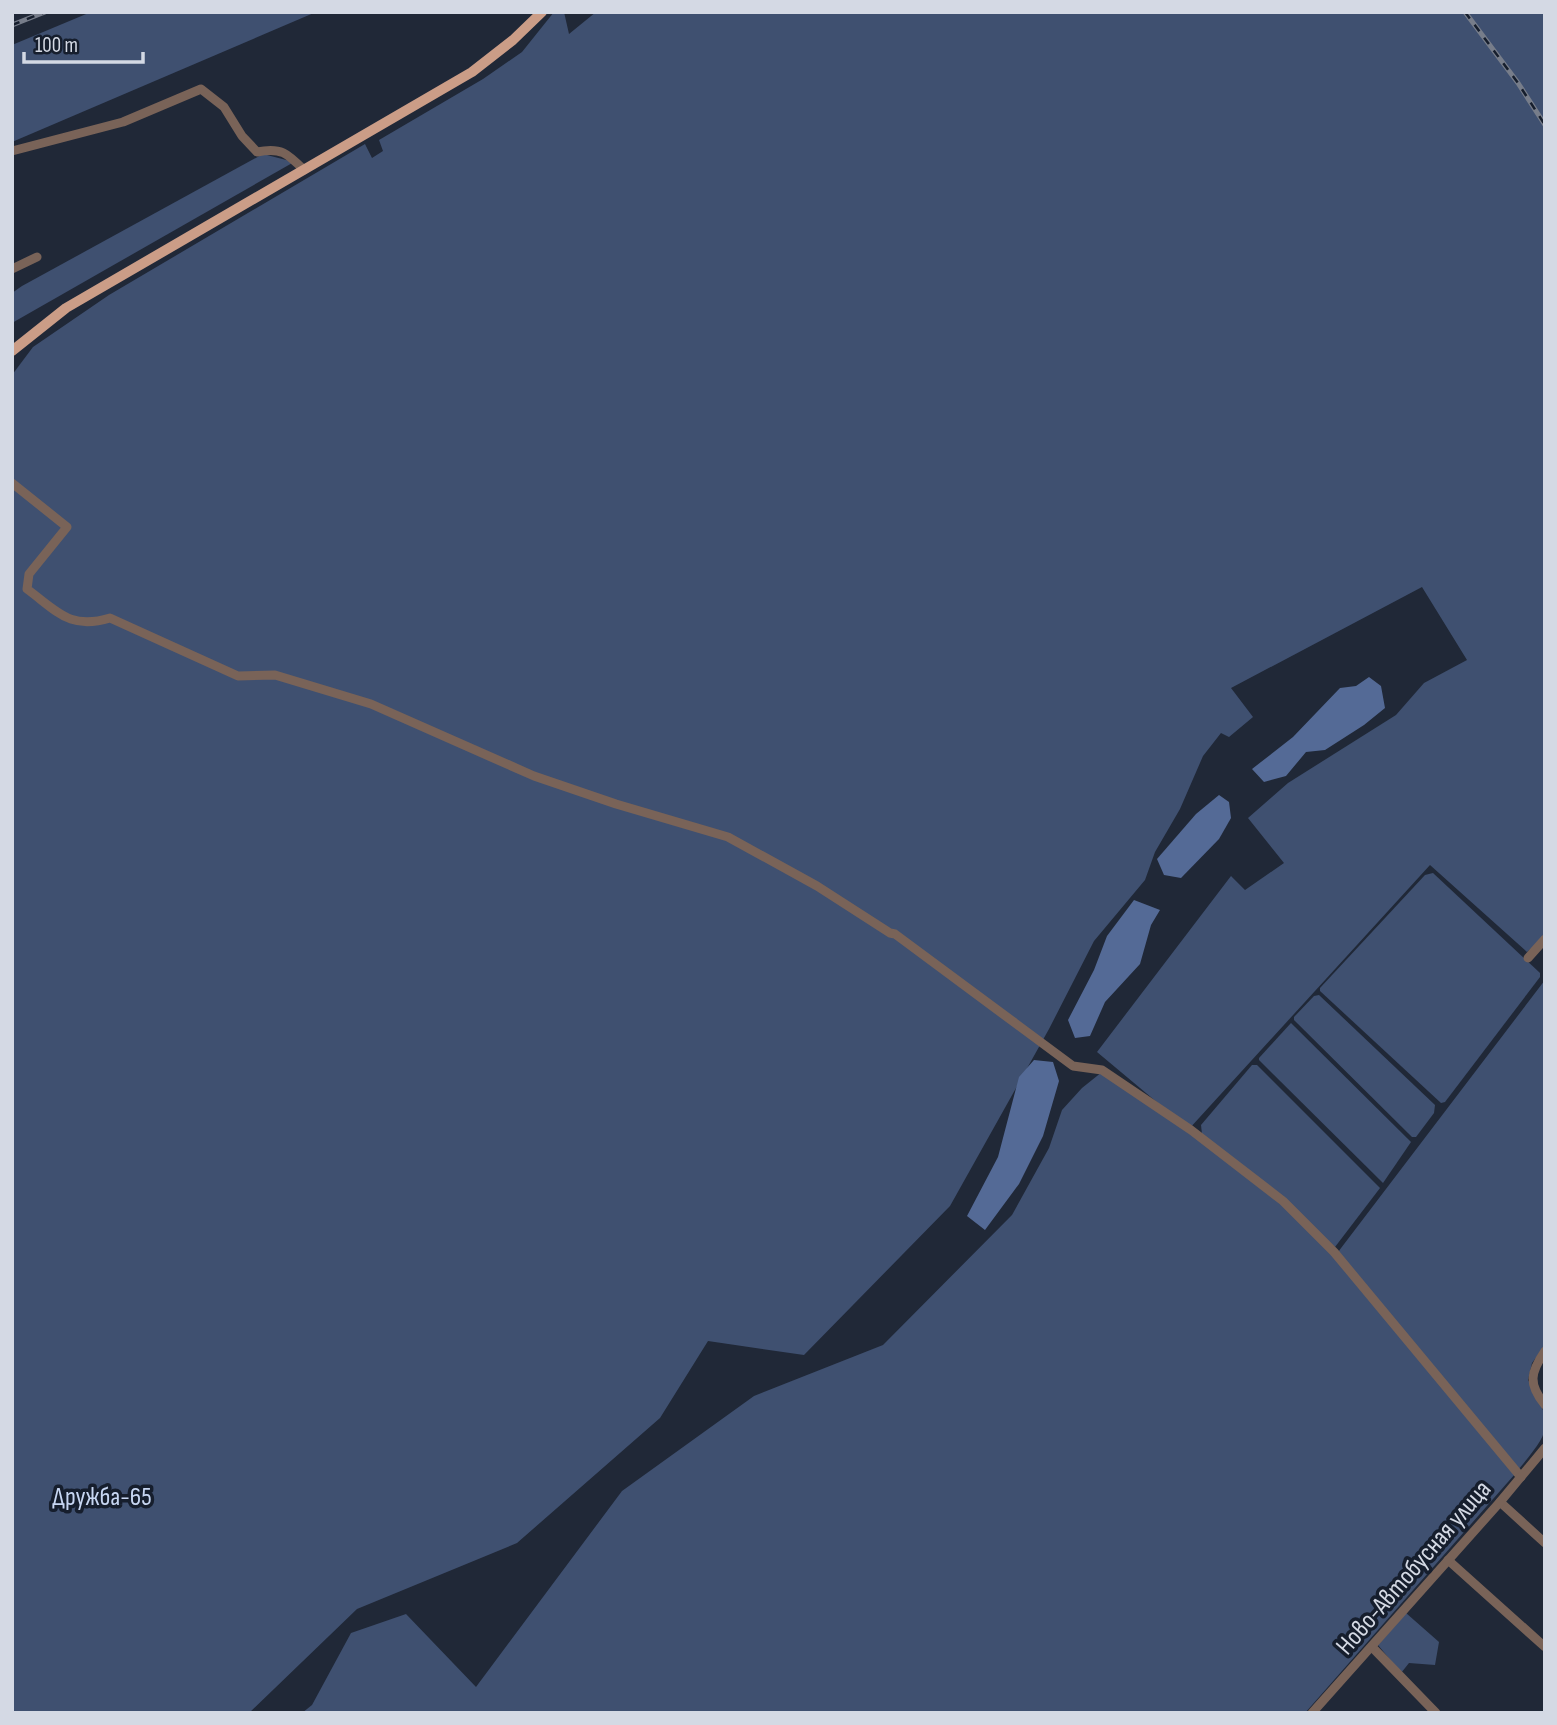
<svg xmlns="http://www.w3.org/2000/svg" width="1557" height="1725" viewBox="0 0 1557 1725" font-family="'Sofia Sans Condensed',sans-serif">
<rect width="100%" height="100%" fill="#202837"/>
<g fill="#3f5070">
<polygon points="91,12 316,12 12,142 12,45"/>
<polygon points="554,12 564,12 569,34 596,12 1545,12 1545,937 1527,952 1430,865 1189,1129 1097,1052 1231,876 1245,890 1284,863 1248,818 1288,783 1396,715 1424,683 1467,660 1422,587 1231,688 1253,717 1229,737 1221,733 1203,756 1180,809 1155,852 1145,880 1094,941 1049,1029 950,1206 804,1355 708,1341 660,1418 517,1543 357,1609 249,1713 12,1713 12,375 33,347 109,295 365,144 372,158 383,151 379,140 483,79 522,52"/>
<polygon points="263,154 294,162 12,323 12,293 22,286"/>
<polygon points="1433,873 1540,973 1540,977 1445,1102 1441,1103 1320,991 1320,988 1425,875"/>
<path d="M1545,980V1345L1532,1363L1528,1380C1557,1429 1548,1432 1515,1474L1305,1713H302L312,1705L351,1633L406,1614L476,1687L622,1491L754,1396L883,1345L1012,1215L1049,1148L1062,1110L1082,1088L1102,1072L1191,1134L1282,1203L1335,1256Z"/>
<polygon points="1319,995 1435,1105 1434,1113 1416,1137 1412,1137 1294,1020 1294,1017 1314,996"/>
<polygon points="1291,1023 1411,1142 1383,1183 1259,1060 1259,1058"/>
<polygon points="1252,1065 1257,1065 1380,1188 1335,1247 1202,1134 1201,1125"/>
<polygon points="1406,1613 1439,1642 1435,1665 1409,1663 1401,1673 1378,1645"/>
</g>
<g fill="#546a96">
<polygon points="1369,677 1381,686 1385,708 1364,725 1325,750 1306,752 1286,776 1264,782 1252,769 1293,737 1340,688 1356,686"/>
<polygon points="1219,795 1229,802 1231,818 1219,839 1181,878 1164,875 1157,859 1196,814"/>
<polygon points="1134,900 1160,910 1151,925 1140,964 1105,1002 1090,1036 1075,1038 1068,1020 1094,970 1107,936"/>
<polygon points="1034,1060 1053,1062 1059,1081 1043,1136 1019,1184 985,1230 967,1216 998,1157 1019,1077"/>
</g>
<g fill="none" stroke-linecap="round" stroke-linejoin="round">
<g stroke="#796358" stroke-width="9">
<path d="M12,151L123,122L201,89L224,107L242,136L257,152C281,147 287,153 304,170"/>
<polyline points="12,269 37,257"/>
<path d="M12,483L67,527L29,574L27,589C58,612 70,630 110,618L238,676L275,675L371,704L534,776L616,804L728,837L817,886L890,933L895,934L1073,1066L1102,1070L1191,1130L1283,1201L1334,1252L1521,1477"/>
<polyline points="1528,958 1545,939"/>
<path d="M1545,1351C1530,1373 1528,1384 1545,1405"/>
<polyline points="1500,1502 1545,1543"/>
<polyline points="1448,1560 1545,1647"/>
<polyline points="1372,1647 1436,1713"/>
<polyline points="1312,1713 1500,1502 1545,1448"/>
</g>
<polyline stroke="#cb9d87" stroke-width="10" points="12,351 66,308 472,72 513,40 542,12"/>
<g stroke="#777d8a" stroke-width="5">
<g id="rail">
<polyline points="1465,12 1518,83 1545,125"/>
<polyline points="12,25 45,12"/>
</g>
</g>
<use href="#rail" stroke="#161e2d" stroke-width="2.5" stroke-dasharray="8" stroke-linecap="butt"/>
</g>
<g text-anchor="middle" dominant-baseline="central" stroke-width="7" stroke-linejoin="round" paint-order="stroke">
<g font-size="26" fill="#c7d6f2" stroke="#161e2d">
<text x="102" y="1497">Дружба-65</text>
</g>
<g font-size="26" fill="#d4d9e4" stroke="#161e2d">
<text transform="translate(1414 1568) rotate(-49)">Ново-Автобусная улица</text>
</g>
</g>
<rect width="1557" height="1725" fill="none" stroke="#d4d9e4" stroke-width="28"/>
<path d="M24 52v10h119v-10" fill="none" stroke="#d4d9e4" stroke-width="3.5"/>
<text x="35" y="52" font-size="21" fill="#d4d9e4" stroke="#161e2d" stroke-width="5" paint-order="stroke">100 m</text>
</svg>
